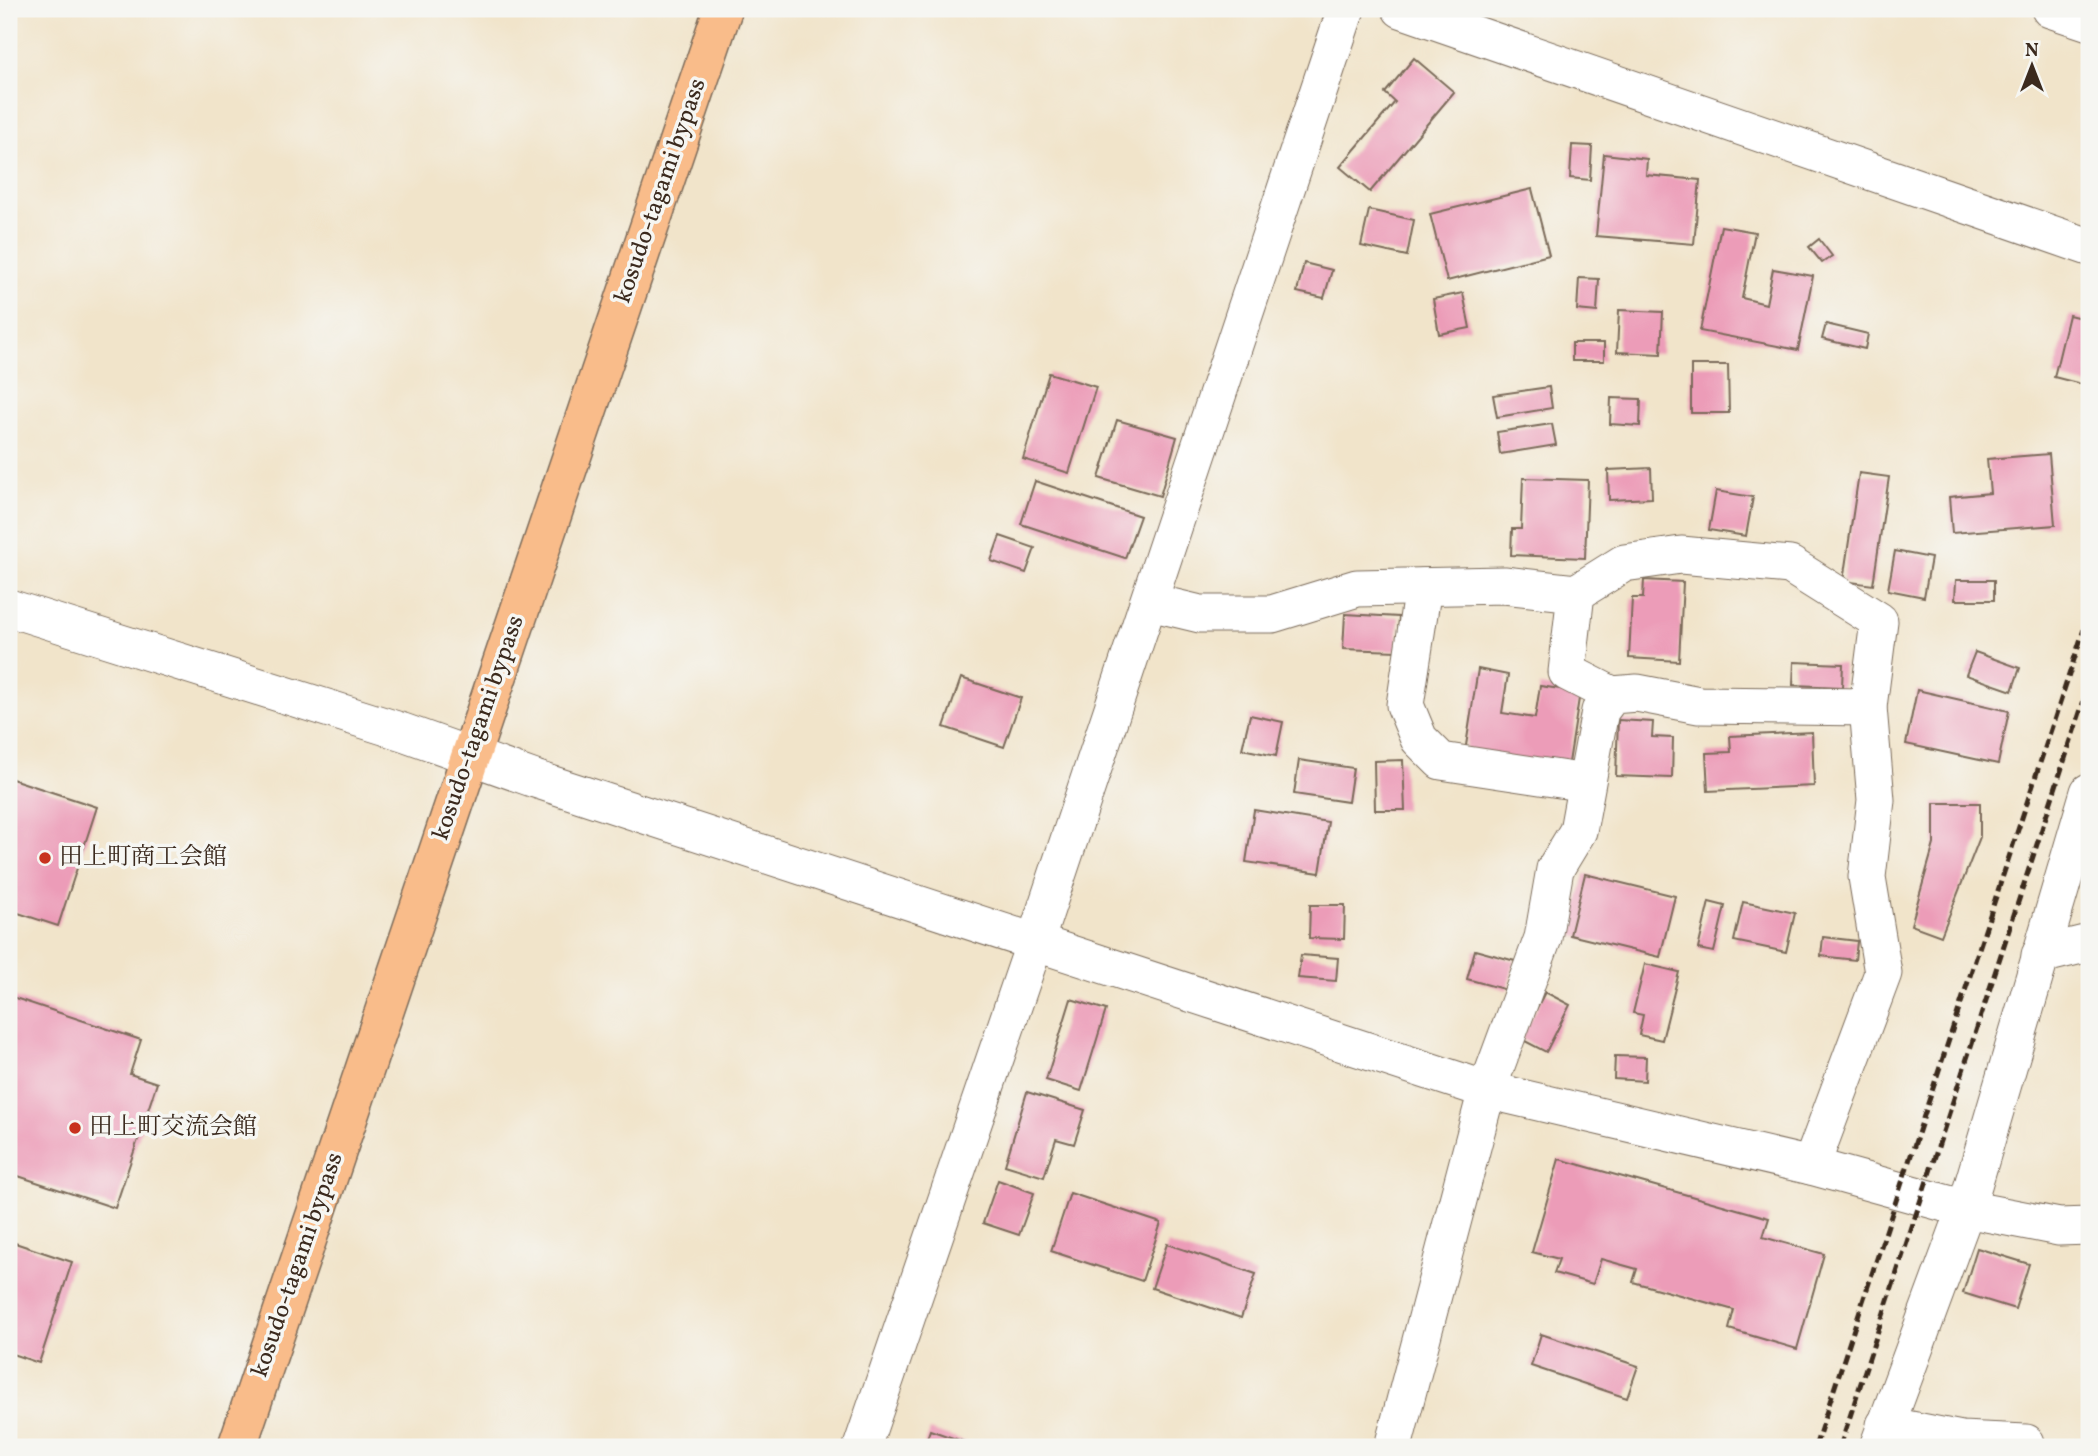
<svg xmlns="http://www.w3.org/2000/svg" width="2098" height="1456" viewBox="0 0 2098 1456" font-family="Vollkorn,'Noto Serif JP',serif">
<rect width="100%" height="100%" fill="#f6f6f2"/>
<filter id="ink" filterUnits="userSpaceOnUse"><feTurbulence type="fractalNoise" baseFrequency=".0143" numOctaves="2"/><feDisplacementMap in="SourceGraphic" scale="14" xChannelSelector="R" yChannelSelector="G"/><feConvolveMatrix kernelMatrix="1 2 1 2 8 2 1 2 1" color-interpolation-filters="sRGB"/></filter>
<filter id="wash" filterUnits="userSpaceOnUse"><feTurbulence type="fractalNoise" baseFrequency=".00686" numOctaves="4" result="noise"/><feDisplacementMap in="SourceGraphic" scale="28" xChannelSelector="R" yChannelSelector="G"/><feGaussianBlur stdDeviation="1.57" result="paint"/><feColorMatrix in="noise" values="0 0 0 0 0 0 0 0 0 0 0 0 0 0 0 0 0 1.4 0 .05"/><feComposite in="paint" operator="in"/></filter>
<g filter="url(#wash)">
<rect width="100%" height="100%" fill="#f1e4ca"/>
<g id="blocks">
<g fill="#ec9cb8">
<polygon points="1414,58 1454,92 1370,192 1340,167 1395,102 1385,93"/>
<polygon points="1572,145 1592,146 1590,180 1570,178"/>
<polygon points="1604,154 1647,159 1646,175 1700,180 1694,244 1596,236"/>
<polygon points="1532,189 1549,255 1447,281 1430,214"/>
<polygon points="1369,210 1414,220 1407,256 1361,246"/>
<polygon points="1721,226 1755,232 1742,298 1766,304 1773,269 1813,276 1798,350 1700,331"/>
<polygon points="1819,239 1832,256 1822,263 1809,247"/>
<polygon points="1304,263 1332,270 1324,298 1297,292"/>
<polygon points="1579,278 1599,279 1597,312 1577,310"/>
<polygon points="1463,293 1470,328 1439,334 1433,299"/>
<polygon points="1619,310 1663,312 1661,354 1617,352"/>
<polygon points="2069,315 2089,320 2089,386 2054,377"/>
<polygon points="1826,324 1868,334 1865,349 1822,339"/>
<rect x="1572" y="343" width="32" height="18"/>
<polygon points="1691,365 1728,365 1729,413 1691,413"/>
<polygon points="1049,373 1096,387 1069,473 1023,459"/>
<polygon points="1549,387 1552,408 1497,417 1493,395"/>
<polygon points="1611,398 1641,399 1640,426 1610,424"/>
<polygon points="1117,420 1177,437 1160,496 1099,478"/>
<polygon points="1552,424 1556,445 1500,454 1497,432"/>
<polygon points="2049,454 2055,525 1952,533 1949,497 1990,493 1987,459"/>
<polygon points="1651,468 1652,498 1609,500 1608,470"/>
<polygon points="1859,473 1889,477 1873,585 1843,581"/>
<polygon points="1523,478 1588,480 1585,558 1511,555 1512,529 1521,529"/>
<polygon points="1035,481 1140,516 1125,558 1021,524"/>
<polygon points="1716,491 1753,497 1746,536 1709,530"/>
<polygon points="1000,536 1035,548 1026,573 991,561"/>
<polygon points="1895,551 1931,558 1924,597 1888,590"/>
<polygon points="1644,580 1683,582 1679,661 1629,658 1632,598 1643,598"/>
<polygon points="1956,580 1994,580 1994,600 1955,600"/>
<polygon points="1345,614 1399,617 1397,651 1343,649"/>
<polygon points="1975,652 2020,668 2012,691 1966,675"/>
<polygon points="1794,662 1843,664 1842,687 1793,685"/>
<polygon points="1478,669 1508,675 1502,713 1535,718 1540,686 1580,692 1568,769 1465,752"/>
<polygon points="961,678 1021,698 1004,747 944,727"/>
<polygon points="1917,690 2009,711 1998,764 1906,744"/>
<polygon points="1250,715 1283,722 1276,756 1242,749"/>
<polygon points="1618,720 1653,722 1652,737 1673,738 1672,778 1616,776"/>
<polygon points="1812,732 1814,786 1708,791 1706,753 1731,752 1730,736"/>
<polygon points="1299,760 1353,768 1348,802 1294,794"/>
<polygon points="1403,760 1405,810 1375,810 1374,761"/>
<polygon points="9,778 97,807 58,926 9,910"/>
<polygon points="1934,803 1980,803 1980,837 1941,936 1911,925 1934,844"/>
<polygon points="1254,810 1328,822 1320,873 1246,862"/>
<polygon points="2089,865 2089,890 2088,890 2082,866"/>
<polygon points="1585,874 1675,896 1660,957 1570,935"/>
<polygon points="1709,902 1725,906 1714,952 1698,949"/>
<polygon points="1743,902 1795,913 1786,952 1734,941"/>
<polygon points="1310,905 1345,905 1344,939 1309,938"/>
<polygon points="1823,937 1857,941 1855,960 1821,956"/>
<polygon points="1475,950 1515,961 1507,990 1467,979"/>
<polygon points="1301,955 1338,958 1336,981 1298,978"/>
<polygon points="1645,964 1679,972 1662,1040 1639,1035 1643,1015 1633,1013"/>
<polygon points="1545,992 1570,1005 1546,1052 1521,1039"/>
<polygon points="9,996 141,1040 130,1074 157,1083 115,1208 9,1173"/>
<polygon points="1071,999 1106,1010 1081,1091 1046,1080"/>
<polygon points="1615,1056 1646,1057 1645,1081 1614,1079"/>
<polygon points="1027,1092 1085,1110 1074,1144 1056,1139 1044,1177 1005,1165"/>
<polygon points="1559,1159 1769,1218 1763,1237 1824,1254 1797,1349 1729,1329 1734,1310 1633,1282 1637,1269 1601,1259 1593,1284 1554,1273 1559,1259 1532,1252"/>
<polygon points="998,1180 1034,1193 1019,1235 983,1223"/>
<polygon points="1070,1193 1161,1223 1142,1281 1051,1251"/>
<polygon points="9,1241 72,1262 39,1363 9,1353"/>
<polygon points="1167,1244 1256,1274 1241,1318 1152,1288"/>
<polygon points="1977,1248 2029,1264 2015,1309 1963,1293"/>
<polygon points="1541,1334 1638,1366 1627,1398 1531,1366"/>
<polygon points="930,1430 979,1447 924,1447"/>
</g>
</g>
</g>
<g filter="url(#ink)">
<use href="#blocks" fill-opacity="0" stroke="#7b6b5a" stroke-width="2"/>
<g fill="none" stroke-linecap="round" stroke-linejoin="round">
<g stroke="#7b6b5a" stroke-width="39">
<g id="minor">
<polyline points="1401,9 2089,247"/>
<polyline points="2050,9 2089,22"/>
<polyline points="1423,587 1405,705 1419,739 1441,761 1586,783"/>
<polyline points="1576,593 1567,672 1612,695"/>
<polyline points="1150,602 1200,614 1272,614 1357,588 1504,585 1576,593 1624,563 1681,555 1790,565 1879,621 1868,707 1876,800 1867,877 1883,973 1811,1166"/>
<polyline points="9,608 403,732 535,779 1487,1090 1811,1166 1966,1209 2059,1227 2089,1226"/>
<polyline points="2040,955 2089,943"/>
<polyline points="1885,1425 1961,1440 2026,1443 2027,1447"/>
<polyline points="862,1447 1035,942 1346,9"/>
<polyline points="1393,1447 1487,1090 1543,938 1555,869 1578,831 1600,711 1612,695 1637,693 1699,705 1868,707"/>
<polyline points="1878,1447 1966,1209 2089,792"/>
</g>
</g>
<g stroke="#7b6b5a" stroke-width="41">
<polyline id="highway" points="237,1447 723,9"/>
</g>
<use href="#minor" stroke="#fff" stroke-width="37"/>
<use href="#highway" stroke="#f9bc8a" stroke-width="38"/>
<g stroke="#3b2a1e" stroke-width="5" stroke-dasharray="10 5" stroke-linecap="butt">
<polyline points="1815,1447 2089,614"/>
<polyline points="1840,1447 2089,685"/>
</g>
</g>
</g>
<g fill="#c8321e" stroke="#f6f6f2" stroke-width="2.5">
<circle cx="45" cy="858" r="7"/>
<circle cx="75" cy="1128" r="7"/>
</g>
<g text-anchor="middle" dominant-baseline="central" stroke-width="7" stroke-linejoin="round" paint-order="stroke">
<g font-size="24" fill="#3b2a1e" stroke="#f6f6f2">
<text transform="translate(661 191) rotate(-71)">kosudo-tagami bypass</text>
<text transform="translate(479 728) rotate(-71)">kosudo-tagami bypass</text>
<text transform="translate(298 1265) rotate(-71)">kosudo-tagami bypass</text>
</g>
<g font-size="24" fill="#3b2a1e" stroke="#f6f6f2" text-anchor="start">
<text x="59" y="858">田上町商工会館</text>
<text x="89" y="1128">田上町交流会館</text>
</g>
</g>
<rect width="2098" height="1456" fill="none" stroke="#f6f6f2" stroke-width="35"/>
<g transform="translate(2032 66)" stroke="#f6f6f2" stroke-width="5" paint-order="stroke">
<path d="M0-5L12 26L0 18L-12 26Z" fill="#3b2a1e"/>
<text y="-10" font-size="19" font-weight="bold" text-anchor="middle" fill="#3b2a1e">N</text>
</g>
</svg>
